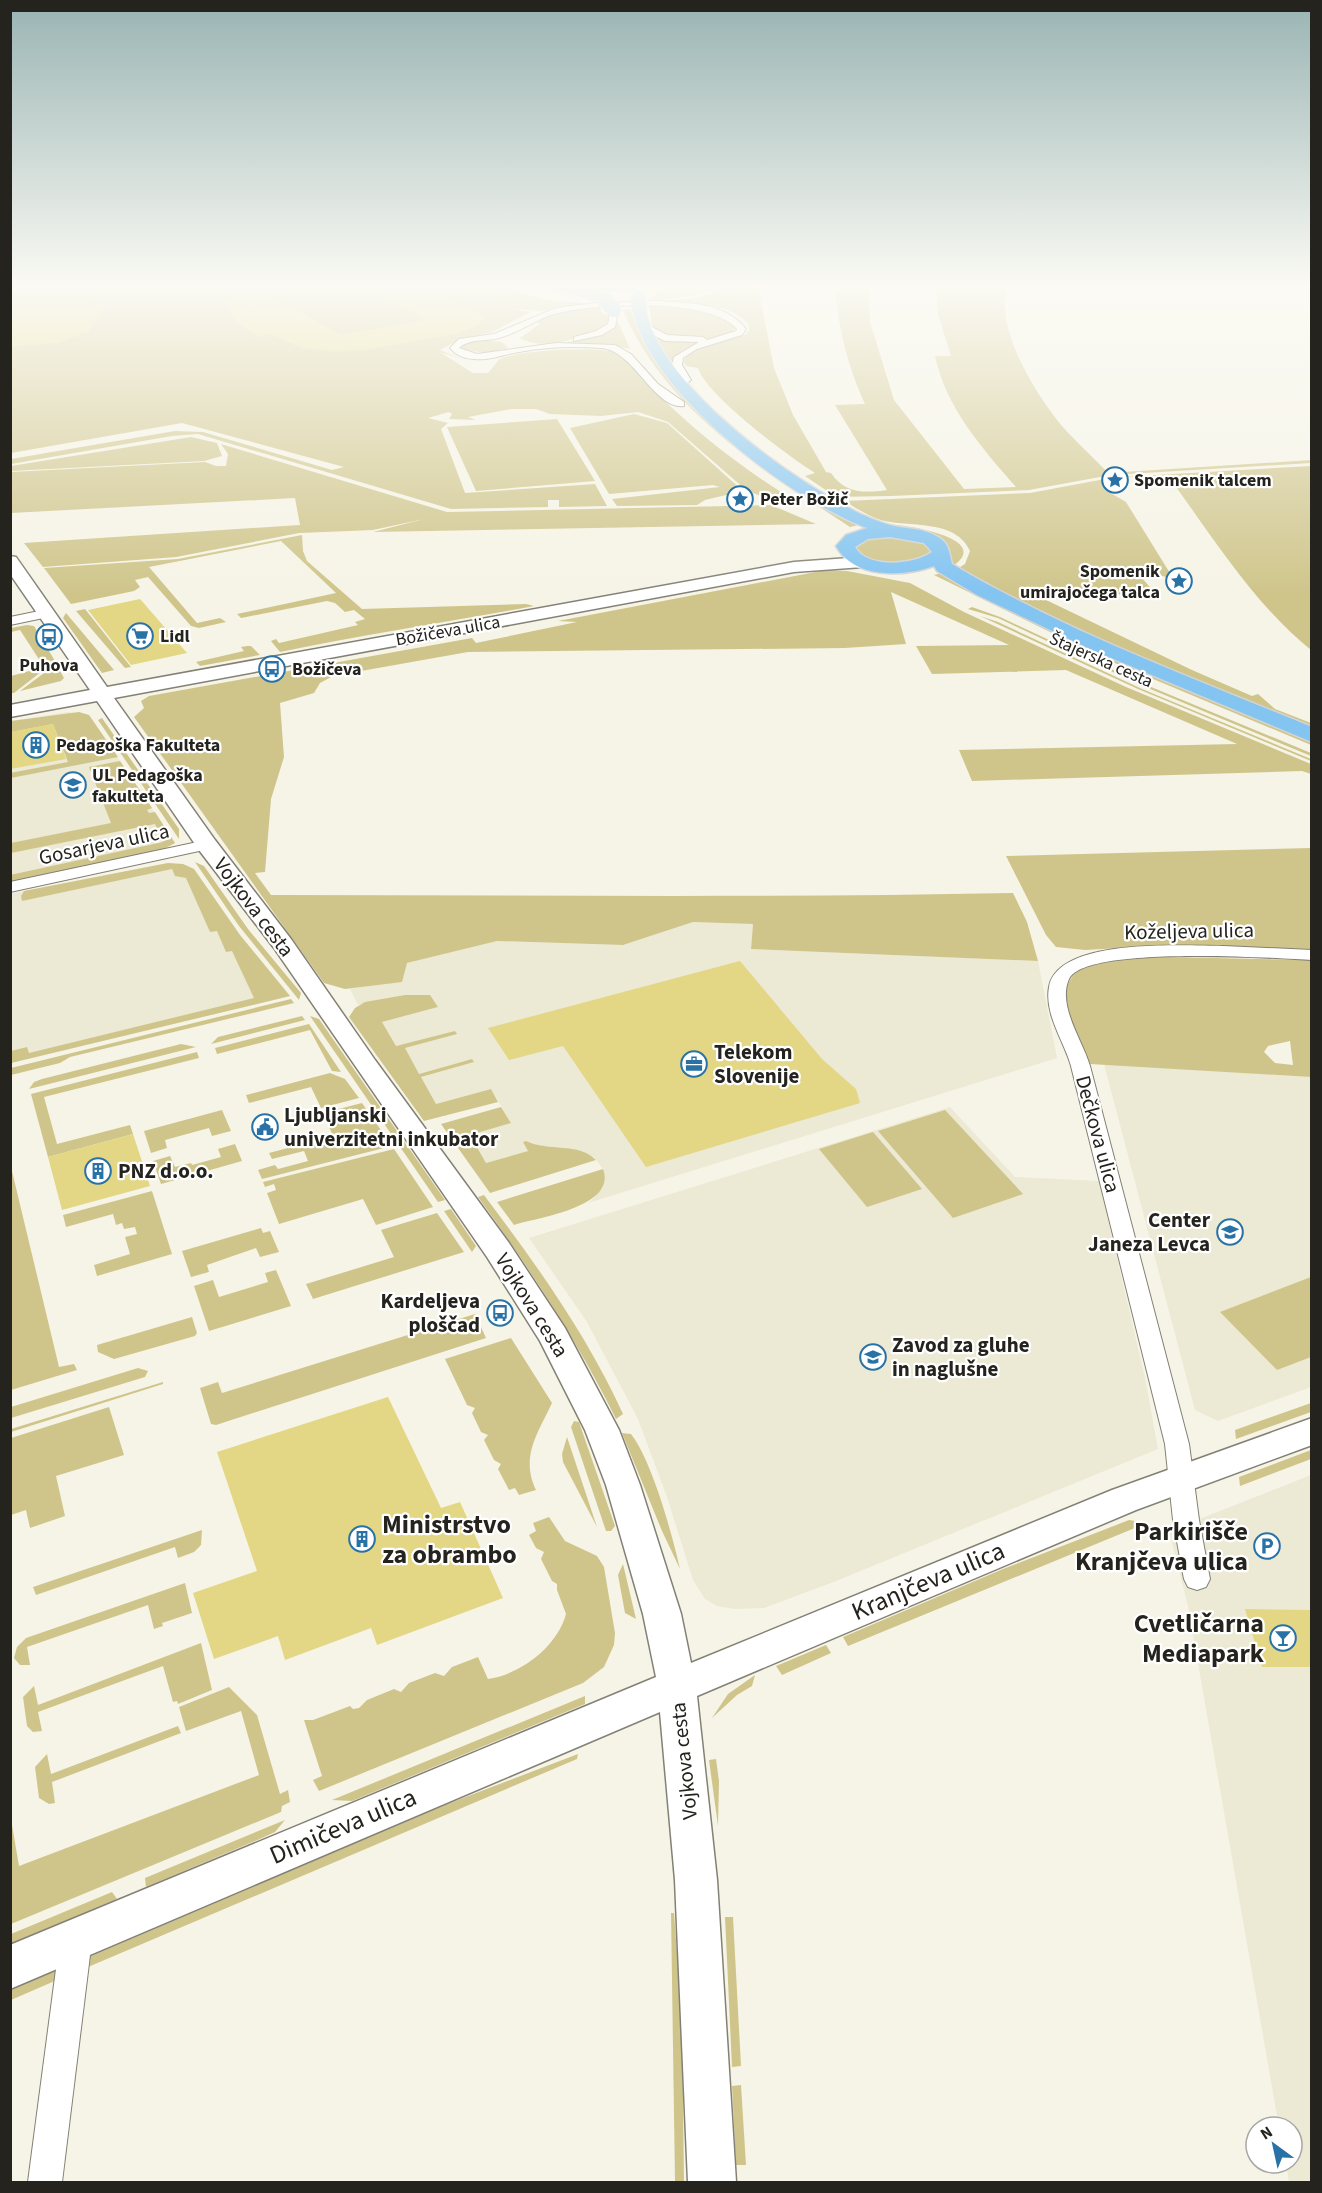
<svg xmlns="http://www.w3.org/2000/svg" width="1322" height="2193" viewBox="0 0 1322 2193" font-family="'Source Sans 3',sans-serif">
<rect width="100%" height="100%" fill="#f6f4e6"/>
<g fill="#ece9d4">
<polygon points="68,712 89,715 175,843 168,847 11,883 11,721"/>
<polygon points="168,863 186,865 194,869 240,935 290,996 11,1063 10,894"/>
<polygon points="693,922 753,924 751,949 1038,961 1057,1058 588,1203 594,1198 603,1169 594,1157 546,1149 526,1141 528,1151 486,1163 470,1135 511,1123 491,1089 436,1104 421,1077 474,1062 472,1059 419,1074 404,1048 457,1034 396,1046 382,1022 438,1007 430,996 405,995 358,1005 350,989 366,986 407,963 497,941 623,945"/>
<polygon points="1104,1064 1311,1077 1311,1387 1218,1421 1195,1410"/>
<polygon points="950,1107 1015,1177 1099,1181 1145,1378 1158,1449 836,1581 764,1608 735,1609 717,1606 705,1599 693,1580 667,1497 638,1419 587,1322 529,1238"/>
<polygon points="1311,1475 1311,2182 1289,2182 1286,2163 1292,2163 1292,2127 1279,2127 1188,1606 1169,1531"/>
</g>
<g fill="#cfc58b" fill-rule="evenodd">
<path d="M10,287H503L547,300L594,304L541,311L509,308L530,312L492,332L461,339L440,350L461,359L440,352L473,373H488C492,369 496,362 500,359C517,350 611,344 626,356C633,362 637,374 644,381C690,427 739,467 794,500L772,501L746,490L668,422L638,412L601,416L550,414L536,409H512L468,417L476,420L449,419L452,414L449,412L428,418L448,423L441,429L465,493L595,484L607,506L559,507V500H548V507L451,509L198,434L172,436L11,464V459L175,431L203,432L332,470L344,467L182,423L11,453Z"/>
<path d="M720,287L697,295L649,301C662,280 699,287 720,287Z"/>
<path d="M728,287H758L774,368L793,415L826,472L831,473C845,494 864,493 887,490L835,405L865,404C847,364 839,330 835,287H869L870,322L894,400L964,489L1016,487C982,448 946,408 935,356H951L938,314L936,287H1008C993,327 1037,396 1062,426C1076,442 1093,457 1108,473L1311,460V463L1111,475L1029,490L891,496L836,497L805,476L815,473C789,457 706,395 698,368L686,366L684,362C687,345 729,341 745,335L749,331V325C731,301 687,304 660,302L699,297Z"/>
<path d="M649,306C676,306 717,305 735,328C721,347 670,338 653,330Z"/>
<path d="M599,307L603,314L611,316L604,328C580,337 544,352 520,338L540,324L537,323C552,309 579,308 599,307Z"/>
<path d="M630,309L645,343L676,385L828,507L859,525L850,527C763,470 665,410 623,310Z"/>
<polygon points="618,322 630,349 605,344 564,343 601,334"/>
<polygon points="653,335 707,341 683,350 674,358 674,367"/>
<polygon points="482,340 502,342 508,348 485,353 462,349 464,344"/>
<polygon points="634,414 667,423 743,491 705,500 697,505 617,506 612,499 720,487 713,485 609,494 570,428"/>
<polygon points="557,419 595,481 476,491 447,427"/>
<polygon points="191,437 217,443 222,456 204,461 11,471 11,466"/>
<polygon points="221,444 447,512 771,505 816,524 373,532 424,519 373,530 299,533 176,557 43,567 24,543 300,525 295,498 11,513 11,472 205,462 216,466 226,466 228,454"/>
<path d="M1311,466V650C1252,602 1213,537 1168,476L1121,477Z"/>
<path d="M1110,478L1107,491L1126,502L1173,578L1156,575L1142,578L1154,592L1044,599L1192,670L1252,696L1258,694L1275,709L1311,723V731L1076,631L957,569L965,564L970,551C955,518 909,528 881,520C868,516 856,508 844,501L1030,493Z"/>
<path d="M881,524C897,523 996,537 953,566L950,561V549L939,539Z"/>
<path d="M302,535L303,551L307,561L362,609L526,604L534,606C449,622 364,634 280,652L271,641L276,639L279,643L358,625L355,622L365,619L354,610L345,612L335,603L327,601L241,618L237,614L336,593L281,541L149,567L197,623L220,618L226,622L199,628L191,626L148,577L135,580L140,587L134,591L71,604L44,568L178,559Z"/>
<path d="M893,535L924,543L931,550L930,554C911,568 871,568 855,549L865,539Z"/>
<path d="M826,570L847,571L910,583L964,612L1126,687L1311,764V774L1302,771L972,781L959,750L1237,744L1066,670L932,674L916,646L1009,645L891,592L906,644L845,648L468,652L333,676L320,683L314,693L280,703L284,757L271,799L265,872L255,873L271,895C519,895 766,898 1013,893L1027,922L1038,961L751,949L753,924L693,922L623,945L497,941L407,963L402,982L345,989L324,983L134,717L144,708L141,701L149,696L472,638L476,643L577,622L558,621Z"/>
<polygon points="942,573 1311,739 1311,745 1103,658 934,575"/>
<polygon points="972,607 1000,617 1139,682 1311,753 1311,756 1136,683 998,618 968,609"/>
<polygon points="85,609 131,667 125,668 76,611"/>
<polygon points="66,613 114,670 102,673 63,618"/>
<polygon points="980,616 998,622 1142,689 1311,759 1311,761 1138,689"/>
<polygon points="27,625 34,626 55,661 14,693 11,693 11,676 44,667 20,630 11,632 11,628"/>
<polygon points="247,646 251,646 260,655 200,666 196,662 244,651 241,647"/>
<polygon points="56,664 64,678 61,681 20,691"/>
<polygon points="79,712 89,715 118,757 11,778 10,773 68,762 53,724 11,732 11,721"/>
<polygon points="102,718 179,829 179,839 98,720"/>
<polygon points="120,761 152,808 147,810 149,813 155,812 175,843 160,851 11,883 10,875 163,842 155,824 11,853 11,843 111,823 89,767"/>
<polygon points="1311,848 1311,949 1138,947 1085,950 1056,947 1046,935 1006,856"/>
<polygon points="195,862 204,866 248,929 301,993 299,1000 239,926"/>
<polygon points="168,863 183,864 194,869 240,935 290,996 11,1063 11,1051 27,1047 29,1053 254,998 232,951 226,952 217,931 210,932 186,878 175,876 172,869 22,901 21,896 24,891"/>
<path d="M1165,957L1311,960V1077L1090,1064C1082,1044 1071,1024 1067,1003C1059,952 1133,957 1165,957ZM1290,1041L1293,1065L1275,1063L1264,1052L1268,1046Z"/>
<polygon points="405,995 430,995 438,1007 382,1022 396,1046 455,1031 457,1034 405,1048 419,1074 472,1059 474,1062 421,1077 436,1104 491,1089 498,1102 424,1121 349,1017 355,1008 365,1002"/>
<polygon points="291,999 294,1003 70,1057 60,1063 11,1075 11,1068"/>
<polygon points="302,1016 305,1020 211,1044 218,1037"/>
<polygon points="310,1016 319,1019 445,1200 438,1202"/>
<polygon points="309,1024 341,1072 332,1071 310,1030 217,1054 215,1048"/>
<polygon points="181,1044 196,1047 29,1089 34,1082 42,1079"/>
<polygon points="197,1052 199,1058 44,1097 57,1144 130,1125 133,1134 48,1157 31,1094"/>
<polygon points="330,1073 345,1079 359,1098 321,1108 311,1087 249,1103 246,1095"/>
<polygon points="362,1103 392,1146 262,1179 258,1170 275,1165 278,1169 308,1161 304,1151 272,1159 269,1153 333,1136 323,1113"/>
<path d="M501,1107L511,1123L470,1135L486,1163L528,1151L523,1142L526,1141C548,1152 579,1142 596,1160L490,1193L441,1124Z"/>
<polygon points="222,1110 231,1131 212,1136 209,1128 165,1140 167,1148 151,1153 144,1131"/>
<polygon points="945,1110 1023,1194 953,1218 878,1131"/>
<polygon points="873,1132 922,1189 867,1207 819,1149"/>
<polygon points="235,1144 242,1161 161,1184 153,1161 170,1156 175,1167 191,1163 192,1165 221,1157 218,1149"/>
<polygon points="394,1149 433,1207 376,1225 363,1199 279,1224 267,1193 276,1190 274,1184 265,1187 263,1182"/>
<polygon points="11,1167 59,1367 74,1364 77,1370 11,1390"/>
<path d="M603,1169C617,1207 540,1217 514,1225L497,1202Z"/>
<polygon points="152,1191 172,1254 97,1276 94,1265 130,1254 125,1237 137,1234 135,1227 124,1229 122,1223 116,1225 113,1214 66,1227 63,1215"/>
<path d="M484,1195C536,1264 587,1335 623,1414L616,1419C577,1340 530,1269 478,1197Z"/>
<polygon points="451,1209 476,1246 472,1252 444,1211"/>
<polygon points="437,1213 464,1252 313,1299 306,1284 394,1257 381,1230"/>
<polygon points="261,1228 263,1233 270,1231 279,1252 260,1257 256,1248 207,1265 209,1272 191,1277 182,1251"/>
<polygon points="276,1270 291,1306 209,1331 194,1286 213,1280 219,1297 268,1282 265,1273"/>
<polygon points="1311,1277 1311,1357 1277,1370 1220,1312"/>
<polygon points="475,1314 486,1338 216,1425 211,1424 200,1388 218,1382 222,1393"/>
<polygon points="192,1317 197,1333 195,1336 114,1359 98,1352 97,1345"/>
<path d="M511,1338L552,1403C538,1433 520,1457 536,1490L519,1495L515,1488L509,1490L498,1469L501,1464L494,1460L484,1440L488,1435L481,1432L472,1413L475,1408L467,1405L445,1359Z"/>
<polygon points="138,1368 148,1371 145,1377 11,1418 11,1407"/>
<polygon points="163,1382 163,1384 11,1432 11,1429"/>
<polygon points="1311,1403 1311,1412 1236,1439 1235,1430"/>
<polygon points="109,1407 124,1455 56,1476 65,1516 30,1528 26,1510 11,1515 11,1438"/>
<polygon points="574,1421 579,1422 615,1526 611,1531 606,1531 571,1427"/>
<path d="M622,1433L631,1434C652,1461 672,1534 680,1569L662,1531Z"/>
<polygon points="567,1437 597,1527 563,1462 562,1454"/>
<polygon points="1311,1450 1311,1459 1240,1486 1239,1477"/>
<path d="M549,1517L565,1541L597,1556L604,1567L615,1633L614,1645L604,1667L583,1683L319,1791L313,1780L322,1776L304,1720H313L350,1706L353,1709L359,1708L367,1700L394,1689L401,1692L409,1683L435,1673L444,1676L452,1667L478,1657L488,1679C521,1674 557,1647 566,1614L557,1590V1584L552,1581L541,1559L544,1552L536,1548L529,1535L536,1531L533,1523Z"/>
<polygon points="1129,1520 1147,1523 848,1646 843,1637 1003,1569"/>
<polygon points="202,1530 201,1545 194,1552 178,1558 175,1547 36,1595 33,1587"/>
<polygon points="623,1564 636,1619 625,1613 618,1575"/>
<polygon points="185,1583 192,1613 162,1623 163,1626 154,1629 148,1605 27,1647 30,1665 20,1665 14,1658 17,1647 26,1638"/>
<polygon points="201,1643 212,1690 178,1704 177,1701 173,1702 163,1666 38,1712 42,1731 33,1732 27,1726 23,1697 34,1686 38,1705"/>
<polygon points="826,1645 831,1653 782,1675 776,1666"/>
<polygon points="755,1675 752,1686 737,1695 712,1718 728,1694"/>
<polygon points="229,1687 257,1715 280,1794 288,1790 290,1802 282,1806 281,1812 11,1924 11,1819 19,1866 259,1775 241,1711 186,1731 179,1707"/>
<polygon points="585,1696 585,1704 352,1801 332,1800"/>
<polygon points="178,1726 181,1733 52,1782 55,1803 49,1804 39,1798 35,1767 47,1754 51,1774"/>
<polygon points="578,1754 577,1759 88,1967 89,1957 429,1811"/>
<polygon points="716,1759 719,1781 718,1826 709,1760"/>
<polygon points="285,1820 275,1832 262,1838 146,1887 145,1878"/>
<polygon points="112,1892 117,1899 11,1944 11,1934"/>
<polygon points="671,1913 674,1913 682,2021 684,2182 675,2182"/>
<polygon points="725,1917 733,1917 741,2066 732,2067"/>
<polygon points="59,1969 57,1980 11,2000 11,1990"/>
<polygon points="741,2085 746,2165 736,2165 732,2086"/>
</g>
<g fill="#e3d684">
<polygon points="360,287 425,287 486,317 477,326 456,334 365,350 331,351 301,348 271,334 259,336 236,322 226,303 235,296 258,289 341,335 427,320"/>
<polygon points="74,299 105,307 88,332 57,343 10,347 10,300"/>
<polygon points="140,599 187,653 131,665 88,610"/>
<polygon points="53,724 66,759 10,769 10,732"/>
<polygon points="740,961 822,1059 856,1089 860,1103 646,1167 563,1046 509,1060 488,1028"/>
<polygon points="133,1134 150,1186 62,1210 48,1157"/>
<polygon points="388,1397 441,1508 460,1502 503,1598 377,1645 371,1628 285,1660 278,1636 214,1659 193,1593 257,1571 217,1452"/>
<polygon points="1245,1609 1311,1610 1311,1667 1262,1667"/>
</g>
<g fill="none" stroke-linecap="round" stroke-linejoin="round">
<g stroke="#838175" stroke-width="2">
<g id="street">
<path d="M656,301C688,303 725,302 746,329L742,335L697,349L683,358L682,365L691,380L681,387L676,384L681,379L672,365L674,357L699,342L665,341L640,328V324H646L667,335L703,337L707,340L736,331L737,329C709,297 594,303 554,314C535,320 518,333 499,338C485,342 470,338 459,348L477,354L556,343L615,345L631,354L658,384L684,402V406C654,410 634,350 601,348C574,346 545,347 519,352C504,354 489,361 474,359C464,359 456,355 450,348L459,339L494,334L556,308L596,303Z"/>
<polygon points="611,308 618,310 615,327 602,335 574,341 574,337 596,331 608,324"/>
<polygon points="49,609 53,610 53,616 10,625 10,617"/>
<polygon points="207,840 215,845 213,848 10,892 10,882"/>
<path d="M1223,946L1312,950V960C1274,958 1085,945 1069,979C1057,1006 1083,1041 1090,1066L1189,1444L1199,1520L1210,1579L1206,1587L1197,1590L1188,1587L1184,1579L1173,1520L1165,1444L1071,1066C1064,1041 1044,1014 1049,987C1058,937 1185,946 1223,946Z"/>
<polygon points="76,1923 87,1928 92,1939 62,2182 28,2182 60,1939 65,1928"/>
</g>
</g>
<g stroke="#838175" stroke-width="3">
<polygon id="secondary" points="10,556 16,557 107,687 794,562 863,557 871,562 863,567 794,572 114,698 215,840 291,939 375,1060 509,1243 565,1328 619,1430 640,1485 681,1614 691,1663 1112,1490 1312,1418 1312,1445 1136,1510 697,1696 717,1880 736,2182 688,2182 675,1880 660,1712 10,1989 10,1945 656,1677 643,1614 606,1485 585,1430 540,1341 487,1257 274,948 199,850 97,701 10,717 10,705 90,690 10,574"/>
</g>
<g stroke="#d3d3d2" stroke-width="3">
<g id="primary">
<polygon points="548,287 589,289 588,287 638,287 632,291 595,291 609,296 609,302 604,303"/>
<path d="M639,305L645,309C662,388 793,482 863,515C873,519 884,524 894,526C908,529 924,528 938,537C949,543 949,552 952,564C1065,631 1190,677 1312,727V742L1092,650L977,595L937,571L934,566C903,577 854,579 836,546L846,535L867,528C791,500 648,392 633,309ZM890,537L924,543L932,552C914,565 867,569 855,547L868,539Z"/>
</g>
</g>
<use href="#street" fill="#fff" fill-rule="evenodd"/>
<use href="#secondary" fill="#fff" fill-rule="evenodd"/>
<use href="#primary" fill="#83c4f1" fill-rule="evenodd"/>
<g stroke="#d3d3d2" stroke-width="16" stroke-linecap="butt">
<g id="primary-bridge">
<polyline points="638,298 639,309"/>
<polyline points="604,299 614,310"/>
</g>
</g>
<use href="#primary-bridge" stroke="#83c4f1" stroke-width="14"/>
</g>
<linearGradient id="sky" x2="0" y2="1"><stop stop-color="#99b4b3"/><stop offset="0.48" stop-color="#fbfaf4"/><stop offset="1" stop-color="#fbfaf4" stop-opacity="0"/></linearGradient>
<rect width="1322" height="594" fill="url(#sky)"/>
<defs>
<g id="sight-ring" transform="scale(1.35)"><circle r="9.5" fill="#fff" stroke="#2972a6" stroke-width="1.5"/><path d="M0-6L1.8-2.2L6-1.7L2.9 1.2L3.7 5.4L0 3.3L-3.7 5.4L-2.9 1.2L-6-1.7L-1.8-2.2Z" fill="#2972a6"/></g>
<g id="supermarket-ring" transform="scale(1.35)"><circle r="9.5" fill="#fff" stroke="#2972a6" stroke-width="1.5"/><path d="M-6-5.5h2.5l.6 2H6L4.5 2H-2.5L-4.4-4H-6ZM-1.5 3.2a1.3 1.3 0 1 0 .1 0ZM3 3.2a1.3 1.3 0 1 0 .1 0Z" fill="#2972a6"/></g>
<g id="bus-ring" transform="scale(1.35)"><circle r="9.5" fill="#fff" stroke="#2972a6" stroke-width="1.5"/><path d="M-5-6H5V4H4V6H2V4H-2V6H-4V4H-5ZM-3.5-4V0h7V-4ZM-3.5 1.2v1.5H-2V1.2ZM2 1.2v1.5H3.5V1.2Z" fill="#2972a6"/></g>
<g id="building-ring" transform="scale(1.35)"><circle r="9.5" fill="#fff" stroke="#2972a6" stroke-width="1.5"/><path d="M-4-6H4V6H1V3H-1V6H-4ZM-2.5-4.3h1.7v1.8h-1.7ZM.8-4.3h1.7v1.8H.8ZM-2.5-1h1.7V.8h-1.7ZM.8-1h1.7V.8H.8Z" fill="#2972a6"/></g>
<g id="university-ring" transform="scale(1.35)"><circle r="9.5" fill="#fff" stroke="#2972a6" stroke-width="1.5"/><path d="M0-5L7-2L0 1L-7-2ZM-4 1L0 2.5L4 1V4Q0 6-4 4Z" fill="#2972a6"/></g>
<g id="office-ring" transform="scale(1.35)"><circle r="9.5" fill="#fff" stroke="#2972a6" stroke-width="1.5"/><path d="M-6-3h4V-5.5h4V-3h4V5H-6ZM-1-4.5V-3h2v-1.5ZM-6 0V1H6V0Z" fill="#2972a6"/></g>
<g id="civic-ring" transform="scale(1.35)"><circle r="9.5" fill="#fff" stroke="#2972a6" stroke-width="1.5"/><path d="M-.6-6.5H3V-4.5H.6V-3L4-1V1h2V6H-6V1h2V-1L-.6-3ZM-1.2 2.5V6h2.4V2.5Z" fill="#2972a6"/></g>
<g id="school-ring" transform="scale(1.35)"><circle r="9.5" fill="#fff" stroke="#2972a6" stroke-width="1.5"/><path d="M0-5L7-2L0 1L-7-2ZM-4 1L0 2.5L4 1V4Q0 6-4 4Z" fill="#2972a6"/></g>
<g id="parking-ring" transform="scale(1.35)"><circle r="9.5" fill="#fff" stroke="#2972a6" stroke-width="1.5"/><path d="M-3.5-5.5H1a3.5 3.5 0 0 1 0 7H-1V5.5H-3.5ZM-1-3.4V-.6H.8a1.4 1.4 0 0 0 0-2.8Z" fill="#2972a6"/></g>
<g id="bar-ring" transform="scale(1.35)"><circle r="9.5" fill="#fff" stroke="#2972a6" stroke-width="1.5"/><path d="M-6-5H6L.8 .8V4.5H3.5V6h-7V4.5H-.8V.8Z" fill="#2972a6"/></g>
</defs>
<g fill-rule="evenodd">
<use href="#sight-ring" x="1115" y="480"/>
<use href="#sight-ring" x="740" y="499"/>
<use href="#sight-ring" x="1179" y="581"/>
<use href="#supermarket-ring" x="140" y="636"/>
<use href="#bus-ring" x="49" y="637"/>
<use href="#bus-ring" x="272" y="669"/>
<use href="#building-ring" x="36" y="745"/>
<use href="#university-ring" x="73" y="785"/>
<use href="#office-ring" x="694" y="1064"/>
<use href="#civic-ring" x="265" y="1127"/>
<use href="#building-ring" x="98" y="1171"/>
<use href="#school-ring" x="1230" y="1232"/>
<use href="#bus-ring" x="500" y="1313"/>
<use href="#school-ring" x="873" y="1357"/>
<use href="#building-ring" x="362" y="1539"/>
<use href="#parking-ring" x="1267" y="1546"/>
<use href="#bar-ring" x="1283" y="1638"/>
</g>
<g text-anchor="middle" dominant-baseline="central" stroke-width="4.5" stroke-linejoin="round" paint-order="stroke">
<g font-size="18" font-weight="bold" fill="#24231e" stroke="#fff" text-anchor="start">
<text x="1134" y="480">Spomenik talcem</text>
<text x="760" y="499">Peter Božič</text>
<text x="1160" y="571" text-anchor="end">Spomenik<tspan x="1160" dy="21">umirajočega talca</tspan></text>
<text x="160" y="636">Lidl</text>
<text x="49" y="665" text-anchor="middle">Puhova</text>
<text x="292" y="669">Božičeva</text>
<text x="56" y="745">Pedagoška Fakulteta</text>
<text x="92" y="775">UL Pedagoška<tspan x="92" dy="21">fakulteta</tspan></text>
</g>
<g font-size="18" fill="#24231e" stroke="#fff">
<text transform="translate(448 631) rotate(-10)">Božičeva ulica</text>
<text transform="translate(1101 660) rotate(24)">Štajerska cesta</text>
</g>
<g font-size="21" fill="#24231e" stroke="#fff">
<text transform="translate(104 844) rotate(-12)">Gosarjeva ulica</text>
<text transform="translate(254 907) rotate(53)">Vojkova cesta</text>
<text transform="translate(1189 931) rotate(-1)">Koželjeva ulica</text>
<text transform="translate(1098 1134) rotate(75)">Dečkova ulica</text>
<text transform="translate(532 1305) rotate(58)">Vojkova cesta</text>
<text transform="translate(684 1761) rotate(-96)">Vojkova cesta</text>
</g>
<g font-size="21" font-weight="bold" fill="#24231e" stroke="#fff" text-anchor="start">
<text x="714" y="1052">Telekom<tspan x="714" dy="24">Slovenije</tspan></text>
<text x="284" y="1115">Ljubljanski<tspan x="284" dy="24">univerzitetni inkubator</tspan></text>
<text x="118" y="1171">PNZ d.o.o.</text>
<text x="1210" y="1220" text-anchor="end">Center<tspan x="1210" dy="24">Janeza Levca</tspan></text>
<text x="480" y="1301" text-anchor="end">Kardeljeva<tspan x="480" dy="24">ploščad</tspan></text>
<text x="892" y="1345">Zavod za gluhe<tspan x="892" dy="24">in naglušne</tspan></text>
</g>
<g font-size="26" font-weight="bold" fill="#24231e" stroke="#fff" text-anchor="end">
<text x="382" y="1524" text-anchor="start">Ministrstvo<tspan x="382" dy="30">za obrambo</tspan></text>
<text x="1248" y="1531">Parkirišče<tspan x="1248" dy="30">Kranjčeva ulica</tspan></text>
<text x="1264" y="1623">Cvetličarna<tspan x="1264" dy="30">Mediapark</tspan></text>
</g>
<g font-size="26" fill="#24231e" stroke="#fff">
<text transform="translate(928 1581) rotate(-23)">Kranjčeva ulica</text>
<text transform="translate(343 1826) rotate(-23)">Dimičeva ulica</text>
</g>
</g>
<rect width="1322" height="2193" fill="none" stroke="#24231e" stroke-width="24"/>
<g transform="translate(1274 2145) rotate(327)"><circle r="28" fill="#ffffff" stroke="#a7a7a5" stroke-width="1.5"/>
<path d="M0-4.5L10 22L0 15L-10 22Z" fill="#2972a6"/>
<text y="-9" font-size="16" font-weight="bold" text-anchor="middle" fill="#24231e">N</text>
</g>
</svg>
